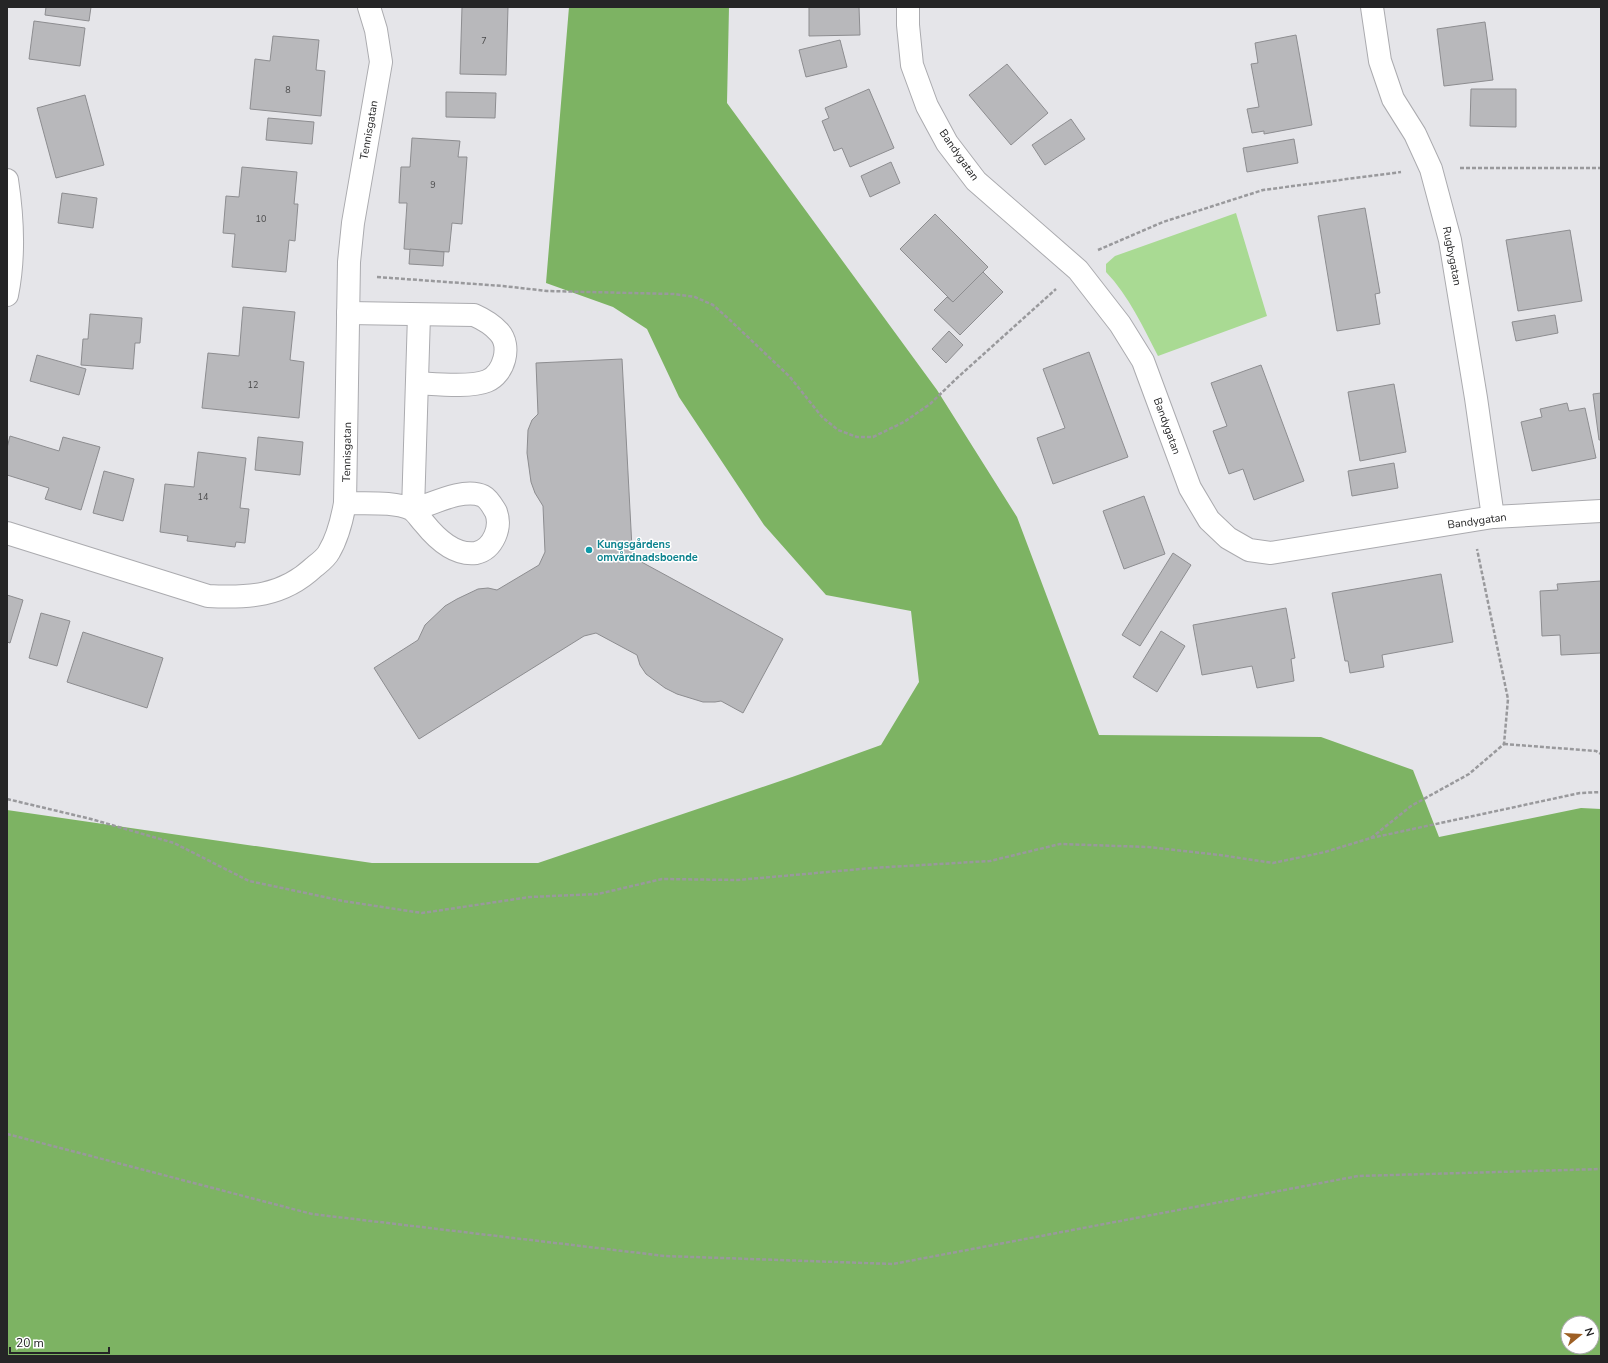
<svg xmlns="http://www.w3.org/2000/svg" width="1608" height="1363" viewBox="0 0 1608 1363" font-family="'Nunito Sans',sans-serif">
<rect width="100%" height="100%" fill="#e5e5e9"/>
<path fill="#a9da93" d="M1236,213L1267,316L1158,356C1143,327 1129,296 1106,272V264L1115,256Z"/>
<path fill="#7db363" fill-rule="evenodd" d="M569,7H729L727,103L937,390L1017,517L1099,735L1321,737L1413,770L1439,837L1581,808L1601,809V1356H7V810L372,863H538L795,776L881,745L919,682L911,611L826,595L764,525L679,397L647,329L613,307L546,283ZM1568,1323H1592V1347H1568Z"/>
<g fill="#b8b8bb" stroke="#8d8d90">
<polygon points="46,7 91,7 89,21 45,15"/>
<polygon points="462,7 508,7 506,75 460,74"/>
<polygon points="809,7 859,7 860,35 809,36"/>
<polygon points="34,21 85,28 80,66 29,59"/>
<polygon points="1485,22 1493,80 1444,86 1437,29"/>
<polygon points="1296,35 1312,125 1264,134 1264,131 1252,133 1247,109 1259,107 1251,64 1258,63 1255,43"/>
<polygon points="273,36 319,40 316,70 325,71 321,116 250,109 255,59 270,61"/>
<polygon points="840,40 847,67 806,77 799,50"/>
<polygon points="1007,64 1048,113 1011,145 969,95"/>
<polygon points="869,89 894,148 850,167 842,148 834,151 822,121 829,118 825,108"/>
<polygon points="1471,89 1516,89 1516,127 1470,126"/>
<polygon points="446,92 496,93 495,118 446,117"/>
<polygon points="85,95 104,165 56,178 37,108"/>
<polygon points="268,118 314,122 312,144 266,140"/>
<polygon points="1071,119 1085,139 1045,165 1032,145"/>
<polygon points="412,138 460,141 458,157 467,157 462,224 452,223 449,252 404,249 407,203 399,203 401,167 410,167"/>
<polygon points="1294,139 1298,163 1247,172 1243,148"/>
<polygon points="891,162 900,183 870,197 861,176"/>
<polygon points="242,167 297,172 294,204 298,204 295,241 289,240 286,272 232,267 235,234 223,233 226,196 239,197"/>
<polygon points="62,193 97,198 93,228 58,223"/>
<polygon points="1365,208 1380,293 1375,294 1380,324 1337,331 1318,216"/>
<polygon points="935,214 988,267 953,302 900,249"/>
<polygon points="1570,230 1582,301 1518,311 1506,240"/>
<polygon points="410,249 444,252 443,266 409,264"/>
<polygon points="983,272 1003,292 960,335 934,310 947,297 953,302"/>
<polygon points="243,307 295,312 290,360 304,362 299,418 202,408 208,353 239,356"/>
<polygon points="90,314 142,318 140,343 135,343 133,369 81,365 83,339 88,339"/>
<polygon points="1555,315 1558,333 1516,341 1512,322"/>
<polygon points="949,331 963,345 946,363 932,349"/>
<polygon points="1089,352 1128,457 1053,484 1037,438 1065,428 1043,369"/>
<polygon points="37,355 86,369 79,395 30,381"/>
<polygon points="622,359 632,548 636,559 783,639 743,713 721,701 715,702 703,702 677,694 665,688 646,674 640,665 637,655 596,633 584,636 419,739 374,668 418,640 425,625 445,606 457,599 478,589 488,588 497,590 539,565 545,552 543,506 535,493 531,482 527,453 528,430 532,420 538,414 536,363"/>
<polygon points="1261,365 1304,481 1254,500 1243,469 1229,474 1213,431 1227,426 1211,383"/>
<polygon points="1394,384 1406,452 1360,461 1348,392"/>
<polygon points="1601,393 1601,440 1599,440 1593,394"/>
<polygon points="1567,403 1569,411 1585,408 1596,458 1532,471 1521,422 1542,417 1540,409"/>
<polygon points="10,436 59,451 63,437 100,447 81,510 45,499 49,488 7,475 7,448"/>
<polygon points="258,437 303,442 300,475 255,470"/>
<polygon points="198,452 246,458 240,508 249,509 245,543 236,542 235,547 187,541 188,536 160,532 165,484 194,487"/>
<polygon points="1394,463 1398,488 1352,496 1348,471"/>
<polygon points="104,471 134,479 123,521 93,513"/>
<polygon points="1144,496 1165,554 1124,569 1103,511"/>
<polygon points="1173,553 1191,565 1140,646 1122,635"/>
<polygon points="1441,574 1453,642 1382,655 1384,667 1350,673 1348,661 1345,661 1332,593"/>
<polygon points="1601,581 1601,653 1561,655 1560,635 1542,636 1540,591 1558,590 1557,584"/>
<polygon points="7,595 23,600 10,643 7,642"/>
<polygon points="1286,608 1295,658 1291,659 1294,681 1257,688 1252,666 1202,675 1193,625"/>
<polygon points="41,613 70,621 57,666 29,658"/>
<polygon points="1161,631 1185,646 1157,692 1133,677"/>
<polygon points="83,632 163,658 147,708 67,682"/>
</g>
<g fill="none" stroke-linecap="round" stroke-linejoin="round">
<g stroke="#ababaf" stroke-width="24">
<g id="minor">
<polyline points="908,7 908,25 912,65 927,106 947,143 976,181 1078,270 1120,324 1143,361 1190,488 1209,520 1228,538 1249,550 1271,553 1493,517 1601,511"/>
<polyline points="1372,7 1380,61 1393,99 1415,134 1431,169 1450,240 1476,398 1493,517"/>
<path d="M7,180C13,219 15,256 7,295"/>
<path d="M348,313L474,315C483,319 492,324 499,332C512,346 504,374 487,381C470,388 436,384 417,383"/>
<path d="M345,503C365,504 393,501 411,509C416,512 420,519 424,523C436,538 454,556 476,553C485,551 491,545 495,536C498,529 499,520 496,512C493,507 489,499 483,496C464,487 432,504 413,510L419,315"/>
<path d="M7,533L208,596C248,598 282,597 314,567C319,563 326,558 329,552C338,537 342,520 345,503L349,262L353,223L381,62L376,30L369,7"/>
</g>
</g>
<g stroke="#99999c" stroke-width="2.5" stroke-dasharray="4 2" stroke-linecap="butt">
<polyline points="1460,168 1601,168"/>
<polyline points="1098,250 1163,222 1263,190 1401,172"/>
<polyline points="377,277 503,286 547,291 674,294 695,297 713,305 731,321 790,377 822,417 838,430 857,437 873,437 904,422 930,404 957,378 1056,289"/>
<polyline points="1504,744 1596,751 1601,754"/>
<polyline points="7,799 91,819 174,843 249,881 343,901 422,913 530,897 598,894 662,879 738,880 872,868 990,861 1060,844 1148,847 1220,855 1273,863 1325,852 1371,838 1411,806 1469,774 1504,744 1508,699 1477,549"/>
<polyline points="1371,838 1580,793 1601,792"/>
<polyline points="7,1134 312,1214 665,1256 893,1264 1358,1176 1601,1169"/>
</g>
<use href="#minor" stroke="#fff" stroke-width="22"/>
</g>
<circle fill="#0f9aa8" stroke="#fff" stroke-width="1.5" cx="589" cy="550" r="4"/>
<g text-anchor="middle" dominant-baseline="central" stroke-width="3" stroke-linejoin="round" paint-order="stroke">
<g font-size="9" fill="#4a4a4b">
<text x="484" y="41">7</text>
<text x="288" y="90">8</text>
<text x="433" y="185">9</text>
<text x="261" y="219">10</text>
<text x="253" y="385">12</text>
<text x="203" y="497">14</text>
</g>
<g font-size="11" fill="#252526" stroke="#fff">
<text transform="translate(369 130) rotate(-80)">Tennisgatan</text>
<text transform="translate(959 155) rotate(55)">Bandygatan</text>
<text transform="translate(1452 256) rotate(79)">Rugbygatan</text>
<text transform="translate(1167 426) rotate(70)">Bandygatan</text>
<text transform="translate(347 452) rotate(-89)">Tennisgatan</text>
<text transform="translate(1477 521) rotate(-8)">Bandygatan</text>
</g>
<g font-size="11" font-weight="bold" fill="#0d838f" stroke="#fff" text-anchor="start">
<text x="597" y="544">Kungsgårdens<tspan x="597" dy="13">omvårdnadsboende</tspan></text>
</g>
</g>
<rect width="1608" height="1363" fill="none" stroke="#252526" stroke-width="16"/>
<g transform="translate(1580 1335) rotate(72)"><circle r="19" fill="#ffffff" stroke="#a8a8a8"/>
<path d="M0-3L7 15L0 10L-7 15Z" fill="#9d5f24"/>
<text y="-6" font-size="11" font-weight="bold" text-anchor="middle" fill="#252526">N</text>
</g>
<path d="M10 1347v6h99v-6" fill="none" stroke="#252526" stroke-width="2"/>
<text x="16" y="1347" font-size="12" fill="#252526" stroke="#ffffff" stroke-width="3" paint-order="stroke">20 m</text>
</svg>
